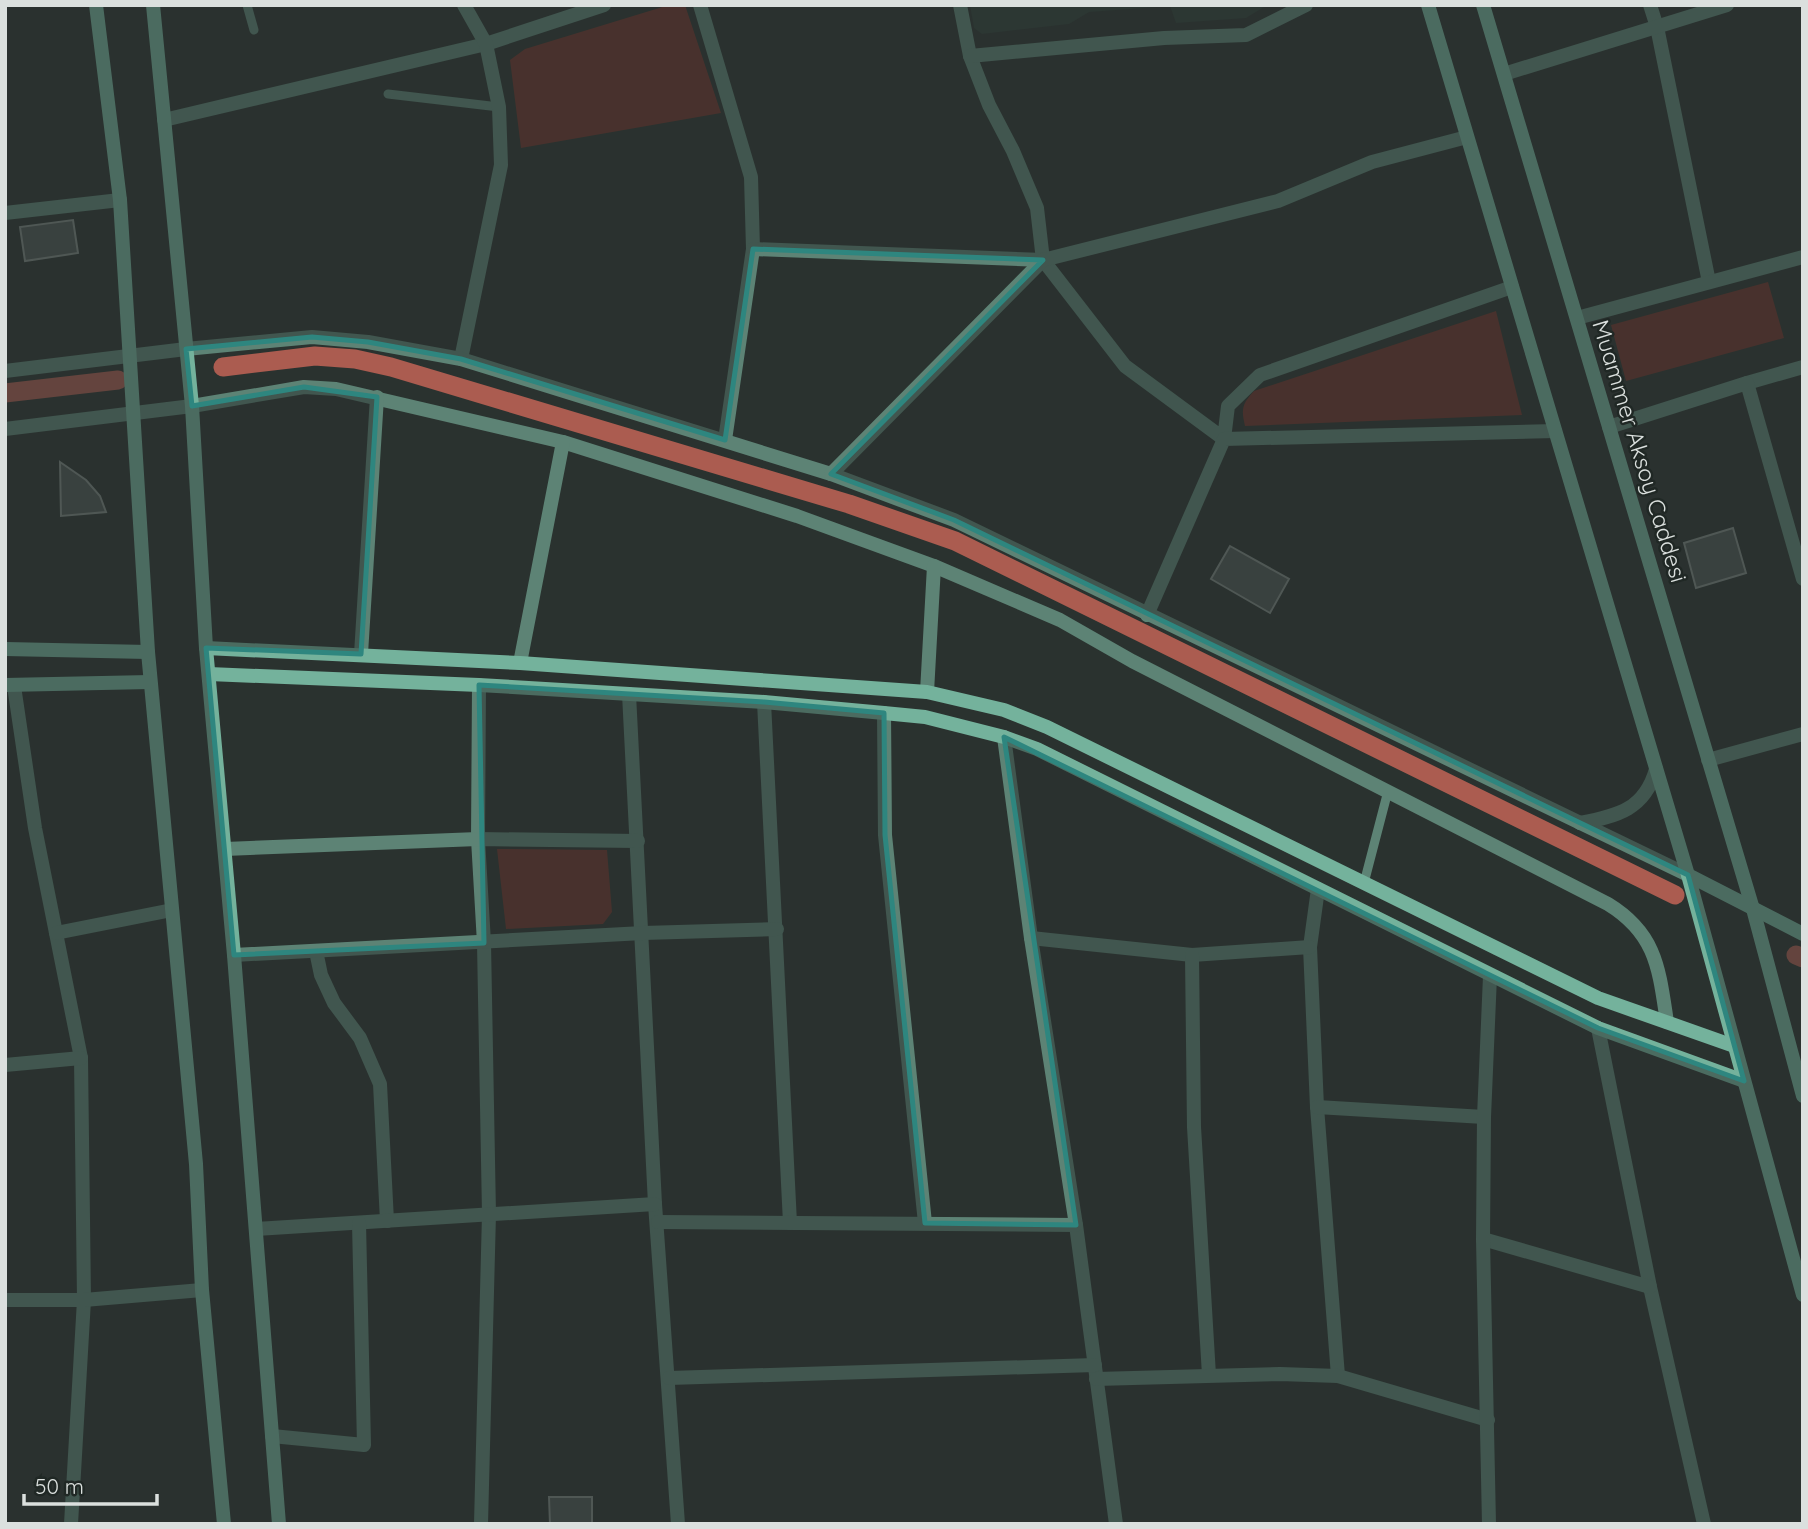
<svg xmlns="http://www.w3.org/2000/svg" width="1808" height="1529" viewBox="0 0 1808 1529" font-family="Quicksand,sans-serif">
<rect width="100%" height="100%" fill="#2a322f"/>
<polygon fill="#303e38" points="970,5 1264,5 1264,7 1246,18 1176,23 1170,6 1089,12 1069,24 982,34 974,28"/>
<g fill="#6d322a">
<polygon points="669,5 685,5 721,113 521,148 510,60 525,49"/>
<polygon points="1768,282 1784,338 1626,381 1611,325"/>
<path d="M1496,311L1522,415L1245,426C1241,409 1242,404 1254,391Z"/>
<polygon points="497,849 607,850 612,912 603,924 506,929"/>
</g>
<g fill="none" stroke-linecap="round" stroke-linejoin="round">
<g stroke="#ab5c50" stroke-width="19">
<polyline points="223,367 315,356 355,359 391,367 849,504 955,541 1675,895"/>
<polyline points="5,393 118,380"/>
<polyline points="1796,955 1803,958"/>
</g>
</g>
<g fill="#4d5552" stroke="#7c8582" stroke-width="2">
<polygon points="73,220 78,253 25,261 20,227"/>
<polygon points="60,462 86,480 100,496 106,512 61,516"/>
<polygon points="1733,528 1746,573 1696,588 1684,543"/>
<polygon points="1230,546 1289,579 1270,613 1211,579"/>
<polygon points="549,1497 592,1497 592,1524 550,1524"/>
</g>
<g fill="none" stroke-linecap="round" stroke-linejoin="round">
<g stroke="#5d8375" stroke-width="9">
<polyline points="247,5 254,30"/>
<polyline points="388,94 499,107"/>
<polyline points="1364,883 1388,791"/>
</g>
<g stroke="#5d8375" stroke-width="14">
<polyline points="700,5 751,177 753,249 725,440"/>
<polyline points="960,5 970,56 989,105 1013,151 1037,208 1043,260 1125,366 1224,439 1228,406 1260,375 1512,287"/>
<polyline points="1650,5 1657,27 1709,282"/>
<polyline points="970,56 1164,38 1246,35 1306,5"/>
<polyline points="1504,74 1727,5"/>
<polyline points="164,120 486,44 604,5"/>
<polyline points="5,213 120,200"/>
<polyline points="753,249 1043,260"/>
<polyline points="1577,318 1803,257"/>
<polyline points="461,359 501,165 499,107 486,44 464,5"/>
<polyline points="5,371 186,349 312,337 368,342 461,359 831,474 954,520 1688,875"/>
<polyline points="1747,383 1803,367"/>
<polyline points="1609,427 1747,383 1803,579"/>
<path d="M5,429L192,406L304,387L336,389L563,442L797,516L934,566L1060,620L1132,661L1608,904C1657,934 1659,970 1667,1022"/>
<polyline points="831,474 1043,260 1278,201 1372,162 1467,137"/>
<polyline points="1147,615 1224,439 1555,431"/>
<polyline points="361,654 377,397"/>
<polyline points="520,663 563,442"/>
<polyline points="479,685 478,839 484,943 489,1214 481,1524"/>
<polyline points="14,686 35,828 81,1058 84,1300 71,1524"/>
<polyline points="927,692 934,566"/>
<polyline points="629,694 655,1204 678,1524"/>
<polyline points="764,702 790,1223"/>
<polyline points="884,713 885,835 925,1223"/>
<polyline points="1004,737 1031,938 1076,1225 1116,1524"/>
<polyline points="1708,760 1803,734"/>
<path d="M1580,823C1618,816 1645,809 1656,769"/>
<polyline points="225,849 478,839 638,841"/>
<polyline points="1318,889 1310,947 1317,1107 1338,1376"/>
<polyline points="56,933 172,910"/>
<polyline points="1031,938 1192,955 1310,947"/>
<polyline points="316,951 321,975 334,1003 360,1038 380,1084 387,1221"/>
<polyline points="234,955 643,933 777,929"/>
<polyline points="1192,955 1194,1127 1209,1375"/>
<polyline points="1598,1028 1650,1287 1704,1524"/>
<polyline points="5,1065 81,1058"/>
<polyline points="1317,1107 1484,1117"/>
<polyline points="658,1222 1076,1225"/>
<polyline points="256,1229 655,1204"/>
<polyline points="1483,1239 1650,1287"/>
<polyline points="5,1300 84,1300 202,1290"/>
<polyline points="669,1378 1095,1365"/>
<polyline points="1096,1379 1280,1374 1338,1376 1488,1420"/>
<polyline points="272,1436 364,1445 359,1223"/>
<polyline points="1489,1524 1483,1239 1484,1117 1490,976"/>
</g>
<g stroke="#74b29c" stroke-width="14">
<polyline points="96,5 120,200 148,652 196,1164 202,1290 224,1524"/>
<polyline points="153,5 192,406 206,648 234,955 279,1524"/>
<polyline points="1428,5 1688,875 1803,1295"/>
<polyline points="1483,5 1753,909 1803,1096"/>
<polyline points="206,648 520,663 927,692 1004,710 1047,727 1598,998 1734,1046"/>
<polyline points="5,649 148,652"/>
<polyline points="209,674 479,685 764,702 884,713 925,717 1004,737 1037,749 1598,1028 1744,1081"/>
<polyline points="5,685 150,682"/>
<polyline points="1688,875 1803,934"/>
</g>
</g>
<path d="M0 0H1808V1529H0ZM753,249L1043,260L831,474L954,520L1688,875L1744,1081L1598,1028L1004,737L1076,1225L925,1223L885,835L884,713L764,702L479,685L484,943L234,955L206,648L361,654L377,397L304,387L192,406L186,349L312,337L368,342L461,359L725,440Z" fill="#2a322f" fill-opacity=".55" fill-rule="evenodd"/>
<path fill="none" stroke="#2e867f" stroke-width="5" stroke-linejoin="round" d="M753,249L1043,260L831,474L954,520L1688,875L1744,1081L1598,1028L1004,737L1076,1225L925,1223L885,835L884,713L764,702L479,685L484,943L234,955L206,648L361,654L377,397L304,387L192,406L186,349L312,337L368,342L461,359L725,440Z"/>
<g text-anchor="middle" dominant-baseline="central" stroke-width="5" stroke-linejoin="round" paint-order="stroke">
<g font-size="23" fill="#dbe0de" stroke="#202825">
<text transform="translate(1640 451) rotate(73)">Muammer Aksoy Caddesi</text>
</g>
</g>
<rect width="1808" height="1529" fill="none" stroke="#dbe0de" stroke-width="14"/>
<path d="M24 1494v10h133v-10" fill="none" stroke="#dbe0de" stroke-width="3.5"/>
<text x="35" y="1494" font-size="21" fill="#dbe0de" stroke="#202825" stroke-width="5" paint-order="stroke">50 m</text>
</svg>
